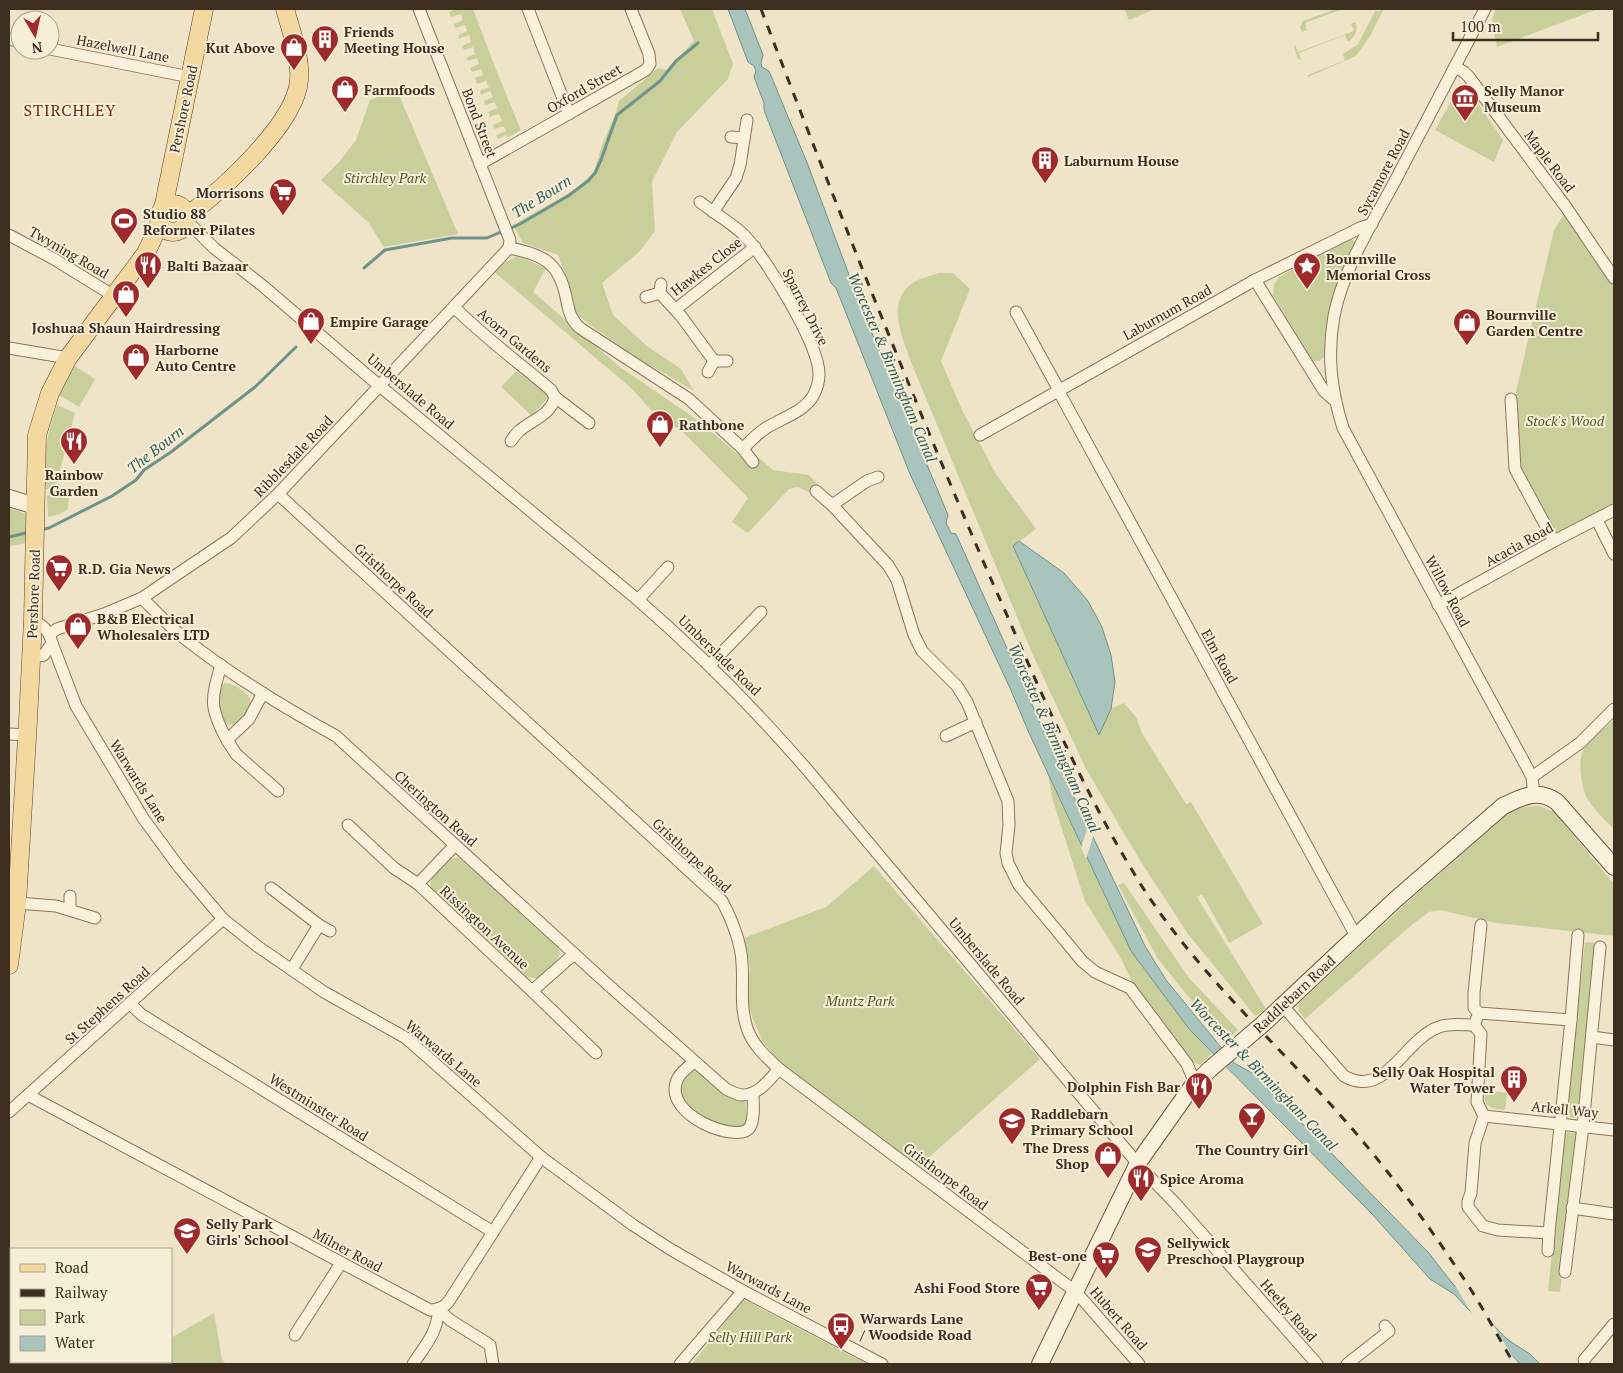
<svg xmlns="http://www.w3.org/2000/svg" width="1623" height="1373" viewBox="0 0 1623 1373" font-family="'PT Serif',serif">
<rect width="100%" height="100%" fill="#f0e4c8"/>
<g fill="#c9cf9b">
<polygon points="457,9 473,9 495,67 518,123 521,130 507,138 506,135 498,139 496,135 506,131 503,126 494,129 493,125 502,121 499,114 490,117 488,112 497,108 495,102 485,105 484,101 493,97 490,91 481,95 480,91 489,87 486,81 477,84 475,78 483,75 481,69 472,72 470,68 479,64 477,58 468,61 466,58 475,54 473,47 464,50 462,46 471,42 469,35 459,39 458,35 467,31 465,25 455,28 454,24 463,20 461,14 451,17 449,12"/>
<polygon points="680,9 712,9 733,64 728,79 677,132 652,182 655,231 640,251 602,283 613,315 648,347 681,369 694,391 629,353 577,315 566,277 558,255 523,243 513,225 573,191 594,172 602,145 616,113 619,101 658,68 666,70 694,41"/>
<polygon points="1124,9 1155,9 1129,20"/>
<polygon points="1336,9 1343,9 1305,23 1307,30 1302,32 1300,27 1303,21"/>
<polygon points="1381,9 1384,9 1370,36 1356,56 1308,77 1308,75 1345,60 1343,54 1358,44 1375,11 1380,11"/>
<path d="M1496,9H1598L1497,47C1495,33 1488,23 1496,9Z"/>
<path d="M1355,22C1360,28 1354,38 1348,42L1345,35L1299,53L1301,60L1298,59L1294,47L1295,45L1298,52L1354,31L1351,24Z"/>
<polygon points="1460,87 1468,89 1503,140 1494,162 1435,130 1458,89"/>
<polygon points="397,90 458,234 384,247 368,222 321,180 339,162 356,140 370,100"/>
<polygon points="1567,209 1614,279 1614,507 1555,537 1517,468 1514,400 1554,230"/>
<polygon points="1348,238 1353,240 1356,244 1332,304 1325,356 1319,361 1312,361 1273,295 1274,285 1279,277"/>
<polygon points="517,256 546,268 533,292 620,367 699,421 749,464 759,458 773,470 809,475 820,487 812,494 798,487 789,489 748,533 732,522 748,498 683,432 652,411 631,388 492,270"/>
<path d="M939,273H953L970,289L941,361L963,412L996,474L1036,529L1013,546L1099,735L1111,709L1124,703L1136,717L1142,733L1186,804L1191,802L1263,924L1229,943L1202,894L1197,897L1266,1009L1255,1016L1188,934L1141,862L1086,769L1032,653L913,367C904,341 883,302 914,282C921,278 931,276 939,273Z"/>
<polygon points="75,366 95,379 79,407 57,394"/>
<polygon points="516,371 549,396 532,416 501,387"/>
<path d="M57,405L75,413L56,485L51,489H46C42,460 47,432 57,405Z"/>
<polygon points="63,489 69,490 68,509 60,514 48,517 47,496"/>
<polygon points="9,508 26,514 27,543 9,546"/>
<path d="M225,683C233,684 236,686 243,691C258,703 249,711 239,724L230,725L220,721L218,709L219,686Z"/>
<path d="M1614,720V829C1605,820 1592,808 1586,796C1582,788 1578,762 1582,753C1588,739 1603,730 1614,720Z"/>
<polygon points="1048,773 1131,951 1190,1030 1212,1053 1200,1065 1189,1060 1155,1011 1136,990 1120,957 1085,901 1052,798"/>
<polygon points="1539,806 1554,812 1614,884 1614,936 1496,923 1440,910 1429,912 1414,923 1305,1019 1299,1011 1298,1004 1402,907 1508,813 1523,807"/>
<path d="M458,857L558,947L560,953C558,962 545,977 535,978C533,978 529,977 527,977L430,887C432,872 443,860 458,857Z"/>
<polygon points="874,866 1040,1059 919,1166 830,1102 777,1060 762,1040 751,1014 747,998 750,967 744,938 826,907"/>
<polygon points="1124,883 1189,978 1238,1030 1224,1043 1217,1032 1158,959 1118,885"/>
<polygon points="1585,942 1598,943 1579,1118 1566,1117"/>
<path d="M696,1068L745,1097L747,1123C746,1124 742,1127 741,1127C723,1134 676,1111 680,1089C682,1080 690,1074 696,1068Z"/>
<path d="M1485,1090L1507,1093L1505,1110C1490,1108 1483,1108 1485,1090Z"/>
<polygon points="1564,1132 1578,1133 1560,1292 1548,1291"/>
<polygon points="743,1299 867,1364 692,1364"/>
<polygon points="214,1313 222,1359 226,1364 152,1364 148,1362 171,1362 171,1338"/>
</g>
<g fill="#a9c4bc" stroke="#6f938a">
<polygon points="728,9 745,9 763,55 761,63 762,67 769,71 808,165 861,307 948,515 946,523 951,533 956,534 1063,774 1145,946 1166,980 1220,1046 1234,1063 1254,1074 1428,1252 1453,1284 1508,1340 1530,1354 1540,1364 1520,1364 1454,1294 1430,1279 1372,1214 1190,1030 1131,951 1029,733 1010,688 910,474 836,288 831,283 764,110 764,103 754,77 756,71 754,66 748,62"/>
<polygon points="1019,541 1064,573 1088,601 1102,627 1111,655 1115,682 1111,709 1099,735 1013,546"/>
</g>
<g fill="#f0e4c8">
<polygon points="1089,823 1094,834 1086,859 1081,848"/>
<polygon points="1453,1282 1488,1316 1517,1364 1472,1314"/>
</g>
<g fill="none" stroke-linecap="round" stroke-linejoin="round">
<g stroke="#6f938a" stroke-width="3">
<polyline points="509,229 520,224 568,196 588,181 595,173 601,160 617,115 660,81 676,61 698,43"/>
<polyline points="364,268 385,250 452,238 487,238 503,231"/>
<polyline points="40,530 49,528 112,496 136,480 144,470 171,452 255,387 296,347"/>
<polyline points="9,537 30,532"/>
</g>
<g stroke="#8d765c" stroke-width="13">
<g id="street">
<polyline points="419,9 510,240 509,248"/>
<polyline points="528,9 569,114"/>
<path d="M1485,9C1455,66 1425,124 1395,181C1373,222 1343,269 1334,316C1327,355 1331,390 1343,428L1524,762L1532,777L1534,795"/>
<polyline points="9,39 20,42"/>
<polyline points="50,49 190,77"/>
<polyline points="1455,67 1464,72 1469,77 1566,207 1614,278"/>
<polyline points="731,137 744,138"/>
<polyline points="480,164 646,70 650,64 649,54 631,9"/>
<path d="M700,202C714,213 730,222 743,234C765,256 819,344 819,374C819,382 817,389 813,396C804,412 780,419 766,428C757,434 750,441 743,449"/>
<polyline points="713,212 736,178 740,165 747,120"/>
<path d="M187,221L214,248L263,286L369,377L638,600C700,654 757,711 810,773L1143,1170L1175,1203L1317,1364"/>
<polyline points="9,235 54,259 114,296"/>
<path d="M509,248C542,254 559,262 566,297C569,311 570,319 580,328L689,399L743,449L753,462"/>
<polyline points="1255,280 1324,391 1335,401"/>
<polyline points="661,284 660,293 681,316 714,361 708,372"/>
<polyline points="646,297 660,293"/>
<path d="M454,307C484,337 518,362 551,390L555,397L589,423"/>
<polyline points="676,309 755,247"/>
<polyline points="1016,312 1059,390"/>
<polyline points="9,348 68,358"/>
<polyline points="714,361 727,361"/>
<polyline points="1058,390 1356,936"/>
<polyline points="1511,399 1515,469 1554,541"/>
<polyline points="980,435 1255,280 1360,228 1372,224"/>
<path d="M511,441C513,438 516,434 519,431C532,420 551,415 555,397"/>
<polyline points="816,491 832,505 888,565 897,580 914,635 922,651 957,686 967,702 1008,801 1009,825 1006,853 1008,863 1019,885 1082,961 1095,972 1130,988 1187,1064 1195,1083"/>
<path d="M278,494L722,901C732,920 741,941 742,963C744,987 739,1006 748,1031C754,1046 767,1058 779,1069L1076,1292L1139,1364"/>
<polyline points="832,505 867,481 878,477"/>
<polyline points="1597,520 1614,554"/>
<path d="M142,598C156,612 169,626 184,638C231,675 283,707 336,736L605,982L726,1089C730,1091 736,1094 741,1095C758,1096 769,1080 779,1069"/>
<polyline points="638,600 668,567"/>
<polyline points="1438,605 1554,541 1614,510"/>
<polyline points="50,634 57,629 104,614 142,598 231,538 278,494 509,248"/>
<polyline points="52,643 76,706 143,818 179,867 223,919 257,946 324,992 406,1038 541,1157 633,1225 670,1249 743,1291 882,1364"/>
<path d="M31,657L44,655L52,643C49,631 44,626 33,620"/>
<path d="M221,665C211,700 209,707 227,740L249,719L263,693"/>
<polyline points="710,665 761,612"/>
<polyline points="9,734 27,735"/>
<polyline points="946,736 976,722"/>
<polyline points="227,740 236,754 278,791"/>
<polyline points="1532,777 1580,743 1614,709"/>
<polyline points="348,825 394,868 418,884 532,991 574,954"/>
<polyline points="418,884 455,845"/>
<polyline points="271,888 319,925 330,931"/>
<polyline points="17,903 56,906 95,918"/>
<polyline points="70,910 70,896"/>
<polyline points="292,969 319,925"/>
<polyline points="532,991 596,1053"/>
<polyline points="130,1004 142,1015 493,1232"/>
<path d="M1283,1006L1344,1076C1386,1100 1404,1039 1439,1027C1449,1023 1463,1025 1474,1025"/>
<polyline points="1479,1013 1571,1020 1549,1233 1498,1230 1483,1226 1468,1207 1468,1201 1471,1193 1475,1143 1484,1116 1477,1102 1481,1034 1474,1025 1479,1013 1474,1008 1474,993 1481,925"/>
<polyline points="1571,1020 1578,935"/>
<polyline points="1592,1037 1614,1040"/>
<path d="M694,1062C688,1067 681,1072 678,1078C659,1115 740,1145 750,1127C755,1118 753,1103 753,1093"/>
<path d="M28,1095L430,1310C438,1309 444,1308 449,1301L541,1157"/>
<polyline points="9,1112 223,919"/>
<polyline points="1484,1116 1614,1130"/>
<polyline points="1572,1208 1614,1214"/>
<polyline points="1548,1251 1549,1233"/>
<polyline points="1565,1272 1583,1126 1600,947"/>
<polyline points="438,1309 450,1320 490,1345 493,1364"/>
<polyline points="295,1335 341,1263"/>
<polyline points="1584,1360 1614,1324"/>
<path d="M413,1364C424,1347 439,1331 438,1309"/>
<polyline points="680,1364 743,1291"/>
<polyline points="1347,1364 1389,1331 1385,1326"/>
</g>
</g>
<g stroke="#6f573f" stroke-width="18">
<g id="secondary">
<polyline points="9,498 35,506"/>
<path d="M1263,1024L1395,900L1503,806C1522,797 1538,788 1557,802L1614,867"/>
<polyline points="1040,1364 1138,1163 1191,1088 1210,1069"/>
</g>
</g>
<g stroke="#5b4430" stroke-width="19">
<g id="primary">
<circle cx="173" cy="218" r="14"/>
<polyline points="163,209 204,9"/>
<path d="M187,216C221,191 296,124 299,80C301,57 291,31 285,9"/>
<polyline points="9,965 17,903 28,721 33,620 37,435 50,393 68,358 146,253 160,223"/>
</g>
</g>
<use href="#street" stroke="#faf1dc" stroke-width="11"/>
<use href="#secondary" stroke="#faf1dc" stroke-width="16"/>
<use href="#primary" stroke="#f3d9a0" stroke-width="18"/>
<path stroke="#3d2e20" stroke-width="3" stroke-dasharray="9 9" stroke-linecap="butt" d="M761,9C833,197 907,385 987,570C1035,678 1080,788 1143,888C1196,970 1268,1036 1333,1107C1381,1160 1423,1217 1462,1276C1481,1304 1497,1335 1514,1364"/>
<g stroke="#6f573f" stroke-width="18" stroke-linecap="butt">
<polyline id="secondary-bridge" points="1210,1069 1263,1024"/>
</g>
<use href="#secondary-bridge" stroke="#faf1dc" stroke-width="16"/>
</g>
<defs>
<g id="building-pin" transform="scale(1.4375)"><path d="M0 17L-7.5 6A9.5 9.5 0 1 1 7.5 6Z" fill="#9e2a2b" stroke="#f7eed8"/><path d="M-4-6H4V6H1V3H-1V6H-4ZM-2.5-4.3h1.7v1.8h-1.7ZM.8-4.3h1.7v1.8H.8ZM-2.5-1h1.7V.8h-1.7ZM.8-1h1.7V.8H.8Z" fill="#fff"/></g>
<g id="shop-pin" transform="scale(1.4375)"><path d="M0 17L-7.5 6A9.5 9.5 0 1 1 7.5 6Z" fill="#9e2a2b" stroke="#f7eed8"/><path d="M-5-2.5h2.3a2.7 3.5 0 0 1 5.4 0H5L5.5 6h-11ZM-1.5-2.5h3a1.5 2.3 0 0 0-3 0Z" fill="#fff"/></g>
<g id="museum-pin" transform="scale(1.4375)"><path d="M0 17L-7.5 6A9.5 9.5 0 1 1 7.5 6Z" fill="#9e2a2b" stroke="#f7eed8"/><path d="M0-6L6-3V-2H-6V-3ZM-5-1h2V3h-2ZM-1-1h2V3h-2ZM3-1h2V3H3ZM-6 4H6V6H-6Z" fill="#fff"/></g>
<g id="supermarket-pin" transform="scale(1.4375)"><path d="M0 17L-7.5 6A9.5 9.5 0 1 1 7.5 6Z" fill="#9e2a2b" stroke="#f7eed8"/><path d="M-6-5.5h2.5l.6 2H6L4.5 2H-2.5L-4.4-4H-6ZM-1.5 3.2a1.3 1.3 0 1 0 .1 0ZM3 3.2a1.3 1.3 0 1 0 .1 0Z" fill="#fff"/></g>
<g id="stadium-pin" transform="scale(1.4375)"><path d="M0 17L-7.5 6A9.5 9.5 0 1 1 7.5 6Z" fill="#9e2a2b" stroke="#f7eed8"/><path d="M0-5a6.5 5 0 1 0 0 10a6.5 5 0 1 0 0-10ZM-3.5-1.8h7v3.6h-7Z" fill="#fff"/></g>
<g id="restaurant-pin" transform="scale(1.4375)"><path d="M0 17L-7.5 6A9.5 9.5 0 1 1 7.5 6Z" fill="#9e2a2b" stroke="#f7eed8"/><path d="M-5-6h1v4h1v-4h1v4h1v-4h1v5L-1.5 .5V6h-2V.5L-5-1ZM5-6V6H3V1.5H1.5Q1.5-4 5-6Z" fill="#fff"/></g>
<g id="sight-pin" transform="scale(1.4375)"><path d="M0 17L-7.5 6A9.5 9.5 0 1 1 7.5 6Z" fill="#9e2a2b" stroke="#f7eed8"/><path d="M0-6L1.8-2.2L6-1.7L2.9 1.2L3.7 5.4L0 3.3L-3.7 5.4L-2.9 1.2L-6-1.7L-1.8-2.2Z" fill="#fff"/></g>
<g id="bar-pin" transform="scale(1.4375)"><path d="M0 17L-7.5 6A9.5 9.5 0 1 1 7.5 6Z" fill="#9e2a2b" stroke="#f7eed8"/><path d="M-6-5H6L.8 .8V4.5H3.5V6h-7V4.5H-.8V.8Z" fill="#fff"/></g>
<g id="school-pin" transform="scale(1.4375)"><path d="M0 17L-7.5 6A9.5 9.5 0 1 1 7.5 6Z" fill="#9e2a2b" stroke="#f7eed8"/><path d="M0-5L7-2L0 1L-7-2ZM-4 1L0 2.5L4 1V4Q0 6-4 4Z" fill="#fff"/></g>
<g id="bus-pin" transform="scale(1.4375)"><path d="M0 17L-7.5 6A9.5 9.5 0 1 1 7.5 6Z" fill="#9e2a2b" stroke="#f7eed8"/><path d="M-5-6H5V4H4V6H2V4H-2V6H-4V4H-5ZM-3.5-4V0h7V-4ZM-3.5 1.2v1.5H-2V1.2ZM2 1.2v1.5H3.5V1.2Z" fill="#fff"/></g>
</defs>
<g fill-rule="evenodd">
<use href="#building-pin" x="325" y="39"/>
<use href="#shop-pin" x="294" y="47"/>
<use href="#shop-pin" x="345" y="89"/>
<use href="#museum-pin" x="1465" y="98"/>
<use href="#building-pin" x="1045" y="160"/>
<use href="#supermarket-pin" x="283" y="192"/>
<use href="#stadium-pin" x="124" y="221"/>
<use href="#restaurant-pin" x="148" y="265"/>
<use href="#sight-pin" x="1307" y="266"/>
<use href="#shop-pin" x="126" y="294"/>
<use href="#shop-pin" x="311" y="321"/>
<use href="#shop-pin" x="1467" y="322"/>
<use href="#shop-pin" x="136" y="357"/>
<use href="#shop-pin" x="660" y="424"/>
<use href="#restaurant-pin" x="74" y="441"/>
<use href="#supermarket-pin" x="59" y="568"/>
<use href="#shop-pin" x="78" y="626"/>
<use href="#building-pin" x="1514" y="1079"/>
<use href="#restaurant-pin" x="1199" y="1086"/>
<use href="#bar-pin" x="1252" y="1116"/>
<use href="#school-pin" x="1012" y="1121"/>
<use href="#shop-pin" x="1108" y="1155"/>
<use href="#restaurant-pin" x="1141" y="1178"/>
<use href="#school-pin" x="187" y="1231"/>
<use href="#school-pin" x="1148" y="1250"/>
<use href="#supermarket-pin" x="1106" y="1255"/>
<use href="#supermarket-pin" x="1039" y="1287"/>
<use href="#bus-pin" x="841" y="1326"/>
</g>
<g text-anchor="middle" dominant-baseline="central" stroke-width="4" stroke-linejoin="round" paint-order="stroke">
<g font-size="14" font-weight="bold" fill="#3d2e20" stroke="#f7eed8" text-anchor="start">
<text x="344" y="31">Friends<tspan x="344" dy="16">Meeting House</tspan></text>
<text x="275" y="47" text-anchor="end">Kut Above</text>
<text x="364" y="89">Farmfoods</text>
<text x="1484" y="90">Selly Manor<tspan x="1484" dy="16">Museum</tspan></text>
<text x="1064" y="160">Laburnum House</text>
<text x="264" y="192" text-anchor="end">Morrisons</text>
<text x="143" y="213">Studio 88<tspan x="143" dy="16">Reformer Pilates</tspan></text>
<text x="1326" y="258">Bournville<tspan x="1326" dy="16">Memorial Cross</tspan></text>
<text x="167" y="265">Balti Bazaar</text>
<text x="1486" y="314">Bournville<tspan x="1486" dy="16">Garden Centre</tspan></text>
<text x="330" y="321">Empire Garage</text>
<text x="126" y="327" text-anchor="middle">Joshuaa Shaun Hairdressing</text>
<text x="155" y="349">Harborne<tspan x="155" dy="16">Auto Centre</tspan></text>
<text x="679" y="424">Rathbone</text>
<text x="74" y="474" text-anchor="middle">Rainbow<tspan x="74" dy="16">Garden</tspan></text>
<text x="78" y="568">R.D. Gia News</text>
<text x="97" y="618">B&amp;B Electrical<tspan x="97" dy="16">Wholesalers LTD</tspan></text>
<text x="1495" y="1071" text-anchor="end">Selly Oak Hospital<tspan x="1495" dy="16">Water Tower</tspan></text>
<text x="1180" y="1086" text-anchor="end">Dolphin Fish Bar</text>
<text x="1031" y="1113">Raddlebarn<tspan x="1031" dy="16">Primary School</tspan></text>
<text x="1089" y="1147" text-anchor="end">The Dress<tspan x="1089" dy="16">Shop</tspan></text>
<text x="1252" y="1149" text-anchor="middle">The Country Girl</text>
<text x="1160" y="1178">Spice Aroma</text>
<text x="206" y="1223">Selly Park<tspan x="206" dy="16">Girls' School</tspan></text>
<text x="1167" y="1242">Sellywick<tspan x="1167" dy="16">Preschool Playgroup</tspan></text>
<text x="1087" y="1255" text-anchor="end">Best-one</text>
<text x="1020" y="1287" text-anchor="end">Ashi Food Store</text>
<text x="860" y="1318">Warwards Lane<tspan x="860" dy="16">/ Woodside Road</tspan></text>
</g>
<g font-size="14" fill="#3d2e20" stroke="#f7eed8">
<text transform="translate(123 48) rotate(11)">Hazelwell Lane</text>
<text transform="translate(584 88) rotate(-30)">Oxford Street</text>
<text transform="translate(183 109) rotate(-78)">Pershore Road</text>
<text transform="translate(480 123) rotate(69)">Bond Street</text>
<text transform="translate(1550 161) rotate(53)">Maple Road</text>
<text transform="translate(1383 172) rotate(-62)">Sycamore Road</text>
<text transform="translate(69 252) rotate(30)">Twyning Road</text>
<text transform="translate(706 266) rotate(-38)">Hawkes Close</text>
<text transform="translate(806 307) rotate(63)">Sparrey Drive</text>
<text transform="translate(1167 312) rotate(-29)">Laburnum Road</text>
<text transform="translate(515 340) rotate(40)">Acorn Gardens</text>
<text transform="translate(411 391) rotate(40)">Umberslade Road</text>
<text transform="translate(293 456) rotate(-46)">Ribblesdale Road</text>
<text transform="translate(1519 544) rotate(-29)">Acacia Road</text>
<text transform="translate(394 580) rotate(43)">Gristhorpe Road</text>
<text transform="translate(1448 591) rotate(62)">Willow Road</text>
<text transform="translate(33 594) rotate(-88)">Pershore Road</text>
<text transform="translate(720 655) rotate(44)">Umberslade Road</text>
<text transform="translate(1220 656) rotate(61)">Elm Road</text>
<text transform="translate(139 781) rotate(58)">Warwards Lane</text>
<text transform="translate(436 808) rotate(42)">Cherington Road</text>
<text transform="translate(692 855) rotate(43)">Gristhorpe Road</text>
<text transform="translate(485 927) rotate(43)">Rissington Avenue</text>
<text transform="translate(987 961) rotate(50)">Umberslade Road</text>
<text transform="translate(1294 994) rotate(-43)">Raddlebarn Road</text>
<text transform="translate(107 1005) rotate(-42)">St Stephens Road</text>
<text transform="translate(444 1053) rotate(40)">Warwards Lane</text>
<text transform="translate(319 1107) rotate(32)">Westminster Road</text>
<text transform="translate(1565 1109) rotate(6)">Arkell Way</text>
<text transform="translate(946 1176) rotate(37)">Gristhorpe Road</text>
<text transform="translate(348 1250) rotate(28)">Milner Road</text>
<text transform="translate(769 1287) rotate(28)">Warwards Lane</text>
<text transform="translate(1289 1310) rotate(49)">Heeley Road</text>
<text transform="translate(1119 1318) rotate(49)">Hubert Road</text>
</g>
<g font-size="14" font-style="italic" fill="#4d5a26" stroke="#f7eed8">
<text x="385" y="177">Stirchley Park</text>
<text x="1565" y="420">Stock's Wood</text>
<text x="860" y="1000">Muntz Park</text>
<text x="750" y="1336">Selly Hill Park</text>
</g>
<g font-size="15" font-style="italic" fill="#2f5d5a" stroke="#f7eed8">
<text transform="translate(541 196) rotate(-32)">The Bourn</text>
<text transform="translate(893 367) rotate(67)">Worcester &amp; Birmingham Canal</text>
<text transform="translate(155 449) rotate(-38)">The Bourn</text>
<text transform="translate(1055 738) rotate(66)">Worcester &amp; Birmingham Canal</text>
<text transform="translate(1264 1074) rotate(46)">Worcester &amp; Birmingham Canal</text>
</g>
<g font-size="16" letter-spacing="1" fill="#6b2e1e" stroke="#f7eed8">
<text x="70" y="110">STIRCHLEY</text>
</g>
</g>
<rect width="1623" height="1373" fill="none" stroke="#3d2e20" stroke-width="20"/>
<rect x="10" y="1248" width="162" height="115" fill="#f7eed8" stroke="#ada18e"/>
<rect x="20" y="1264" width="25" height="8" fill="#f3d9a0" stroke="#ada18e"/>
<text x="55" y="1273" font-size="15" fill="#3d2e20">Road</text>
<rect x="20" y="1289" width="25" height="8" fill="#3d2e20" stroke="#ada18e"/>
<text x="55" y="1298" font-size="15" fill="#3d2e20">Railway</text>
<rect x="20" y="1310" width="25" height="15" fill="#c9cf9b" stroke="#ada18e"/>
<text x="55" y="1323" font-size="15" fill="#3d2e20">Park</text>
<rect x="20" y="1336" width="25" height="15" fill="#a9c4bc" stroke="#ada18e"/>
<text x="55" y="1348" font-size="15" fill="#3d2e20">Water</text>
<g transform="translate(35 35) rotate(171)"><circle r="24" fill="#f7eed8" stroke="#ada18e"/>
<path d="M0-4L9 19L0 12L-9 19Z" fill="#9e2a2b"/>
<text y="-8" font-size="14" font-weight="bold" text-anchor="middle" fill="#3d2e20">N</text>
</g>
<path d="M1453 32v8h145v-8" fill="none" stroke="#3d2e20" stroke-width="2.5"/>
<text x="1460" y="32" font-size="15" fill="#3d2e20" stroke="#f7eed8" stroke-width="4" paint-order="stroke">100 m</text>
</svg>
